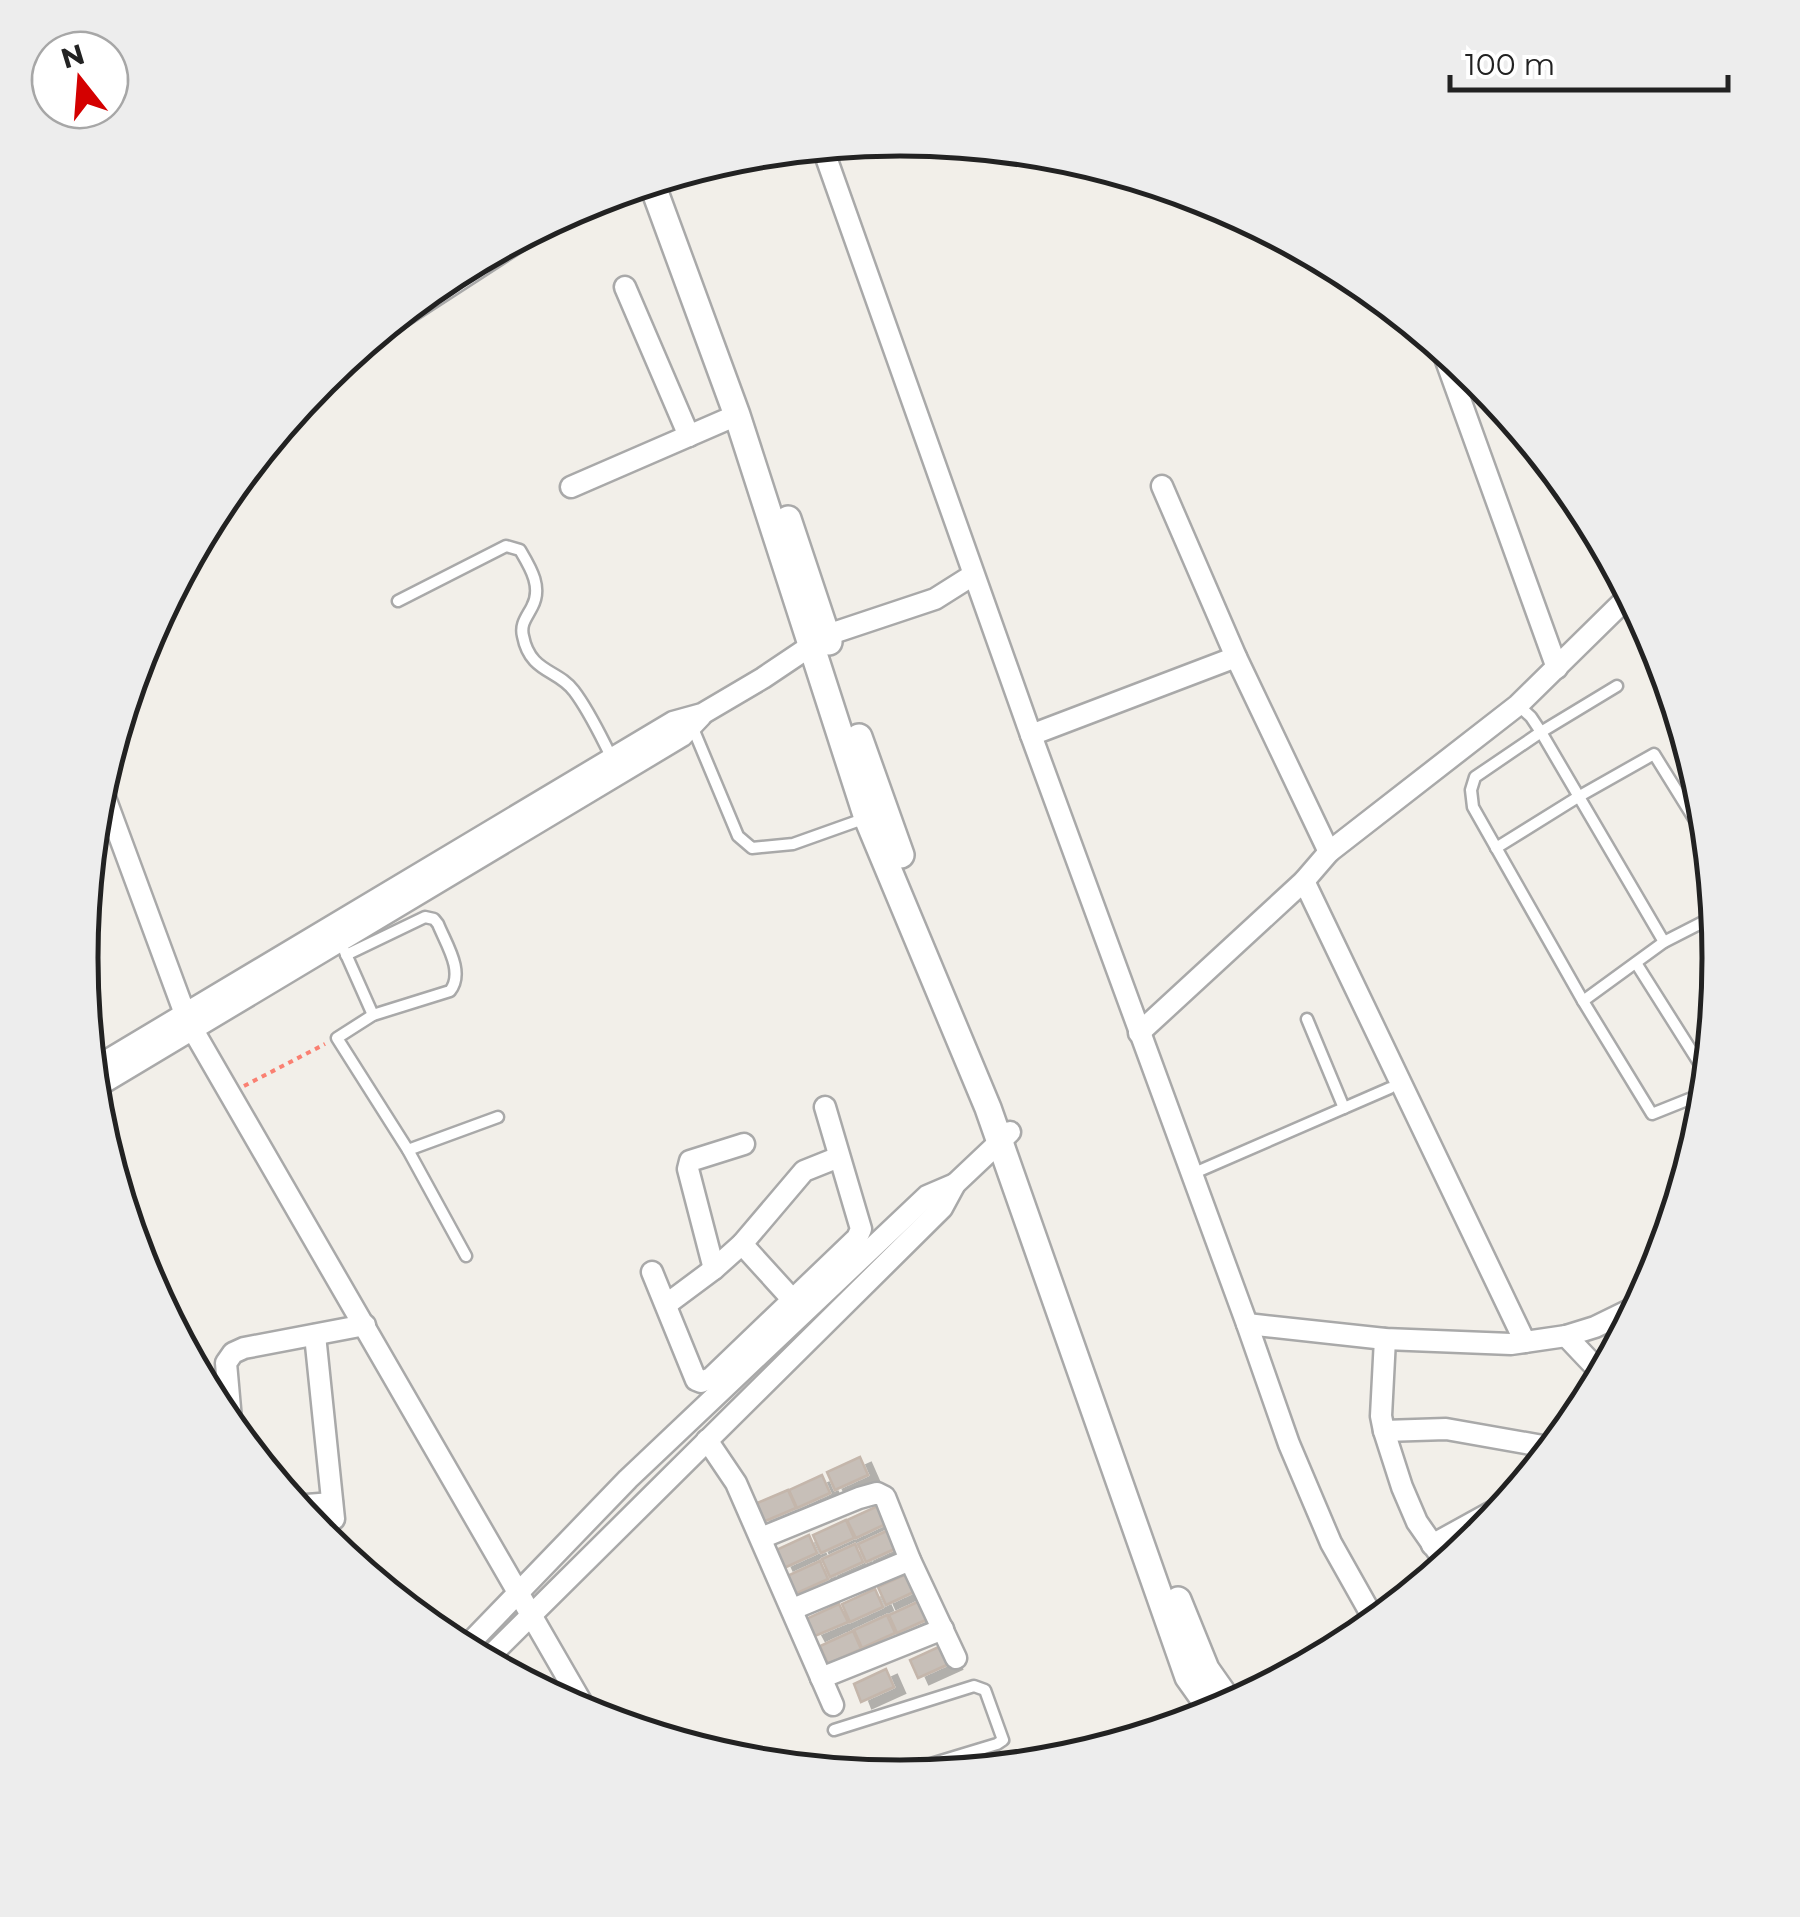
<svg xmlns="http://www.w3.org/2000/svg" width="1800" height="1917" viewBox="0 0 1800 1917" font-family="Montserrat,sans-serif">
<defs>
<filter id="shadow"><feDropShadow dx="11" dy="6" stdDeviation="0" flood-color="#0004"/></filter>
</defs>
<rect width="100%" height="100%" fill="#f2efe9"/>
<g fill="#c7bfb8" stroke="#c4b6ab" stroke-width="2.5" filter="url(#shadow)">
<polygon points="860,1457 868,1475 835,1490 827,1472"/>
<polygon points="822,1475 830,1493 797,1508 789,1490"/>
<polygon points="788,1490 796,1508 763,1522 755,1504"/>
<polygon points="880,1505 888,1523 856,1538 847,1520"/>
<polygon points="846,1520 854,1538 821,1553 813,1535"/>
<polygon points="891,1529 899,1547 866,1562 858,1544"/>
<polygon points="809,1535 817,1553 784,1568 776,1550"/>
<polygon points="855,1544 863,1562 830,1577 822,1559"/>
<polygon points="820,1561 828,1579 795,1594 787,1576"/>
<polygon points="911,1572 918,1590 886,1605 878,1587"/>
<polygon points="875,1589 883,1607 850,1622 842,1604"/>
<polygon points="922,1600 930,1618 897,1633 889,1615"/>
<polygon points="839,1604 848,1622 815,1636 806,1619"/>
<polygon points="887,1615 895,1633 862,1648 854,1630"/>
<polygon points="853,1631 861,1649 828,1664 820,1646"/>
<polygon points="943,1645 951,1663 918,1678 910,1660"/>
<polygon points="886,1669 894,1687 861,1702 854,1684"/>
</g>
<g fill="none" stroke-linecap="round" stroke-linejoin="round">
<g stroke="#a9a9a9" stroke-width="15">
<g id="service">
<path d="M398,601L506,546L520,550C530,567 543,587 532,607C527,617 520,624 523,636C530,673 558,669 574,691C590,712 601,737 613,760"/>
<polyline points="1617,686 1541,732 1475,777 1471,790 1473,807 1583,1001 1652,1114 1707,1092"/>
<polyline points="1518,705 1531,717 1541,732 1664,942"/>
<polyline points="692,726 738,836 752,848 793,844 866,818"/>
<polyline points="1496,848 1578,797 1654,754 1708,841"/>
<polyline points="345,952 373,1015"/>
<path d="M346,955L425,917L434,919L438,924C446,944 465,972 450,991L373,1015L337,1038L408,1150L466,1256"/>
<polyline points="1636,963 1708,1077"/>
<polyline points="1583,1001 1664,942 1707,920 1718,939"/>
<polyline points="1307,1019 1344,1108"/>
<polyline points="408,1150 498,1117"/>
<polyline points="1192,1174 1390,1088"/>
<polyline points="834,1730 974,1686 985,1690 1003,1740 997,1744 888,1777"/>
</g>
</g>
<g stroke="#a9a9a9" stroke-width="25">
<g id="minor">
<polyline points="822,146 1031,735 1247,1324 1289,1444 1331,1543 1376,1623"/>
<polyline points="625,287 689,436"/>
<polyline points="369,338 551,220"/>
<polyline points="1448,352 1444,355 1557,668"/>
<polyline points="1162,486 1236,657 1329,852"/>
<polyline points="571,487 737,415"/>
<polyline points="1031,735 1236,657"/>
<polyline points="100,784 185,1014 193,1030 590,1717"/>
<polyline points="1304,881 1525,1342"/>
<polyline points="1139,1033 1304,881 1329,852 1518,705 1631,594"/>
<polyline points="91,1070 673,722 702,714 763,678 827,635 935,599 973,575"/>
<polyline points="93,1089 682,736 701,716"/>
<polyline points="742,1244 801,1309"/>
<polyline points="714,1269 688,1169 690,1161 744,1144"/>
<polyline points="652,1272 696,1380 701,1382 711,1378 857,1238 861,1229 825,1107"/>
<polyline points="667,1304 714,1269 742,1244 804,1171 839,1157"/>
<polyline points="1247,1324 1385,1339 1511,1344 1566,1336 1595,1327 1640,1305"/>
<polyline points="315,1335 334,1519"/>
<polyline points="1566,1336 1603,1375"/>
<polyline points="1385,1339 1381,1416 1384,1431 1402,1487 1417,1522 1447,1565"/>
<polyline points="232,1431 226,1363 233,1353 244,1348 365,1325"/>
<polyline points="1384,1431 1446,1429 1554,1448"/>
<polyline points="707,1440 736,1483 833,1705"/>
<polyline points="294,1506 332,1503"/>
<polyline points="761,1538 859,1498 877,1493 885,1497 910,1560 956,1658"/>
<polyline points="1432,1545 1510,1502"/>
<polyline points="793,1609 910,1560"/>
<polyline points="463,1650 628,1479 927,1196 955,1184"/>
<polyline points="484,1662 942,1208 955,1184 1010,1132"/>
<polyline points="821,1678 943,1629"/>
</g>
</g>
<g stroke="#a9a9a9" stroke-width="30">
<g id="tertiary">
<polyline points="651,181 737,415 867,818 988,1108 1188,1677 1215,1715"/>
<polyline points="788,519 829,642"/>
<polyline points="859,737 901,855"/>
<polyline points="1178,1600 1206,1669 1232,1706"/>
</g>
</g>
<polyline stroke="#fa8072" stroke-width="4" stroke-dasharray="5 5" stroke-linecap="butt" points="244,1086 325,1044"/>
<use href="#service" stroke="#fff" stroke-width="10"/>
<use href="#minor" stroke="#fff" stroke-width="20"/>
<use href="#tertiary" stroke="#fff" stroke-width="25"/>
</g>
<path d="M0 0H1800V1917H0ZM98 958a802 802 0 1 1 1604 0a802 802 0 1 1-1604 0Z" fill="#ededed" fill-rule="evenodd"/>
<path fill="none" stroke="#222" stroke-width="5" d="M98 958a802 802 0 1 1 1604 0a802 802 0 1 1-1604 0Z"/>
<g transform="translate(80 80) rotate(343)"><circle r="48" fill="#ffffff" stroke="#a7a7a7" stroke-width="2.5"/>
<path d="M0-8L18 38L0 25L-18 38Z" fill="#d40000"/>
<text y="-15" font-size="28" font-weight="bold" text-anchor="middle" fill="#222222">N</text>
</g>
<path d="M1450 75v15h278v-15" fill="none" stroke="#222222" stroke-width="5"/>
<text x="1465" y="75" font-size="30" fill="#222222" stroke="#ffffff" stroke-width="8" paint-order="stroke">100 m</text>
</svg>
